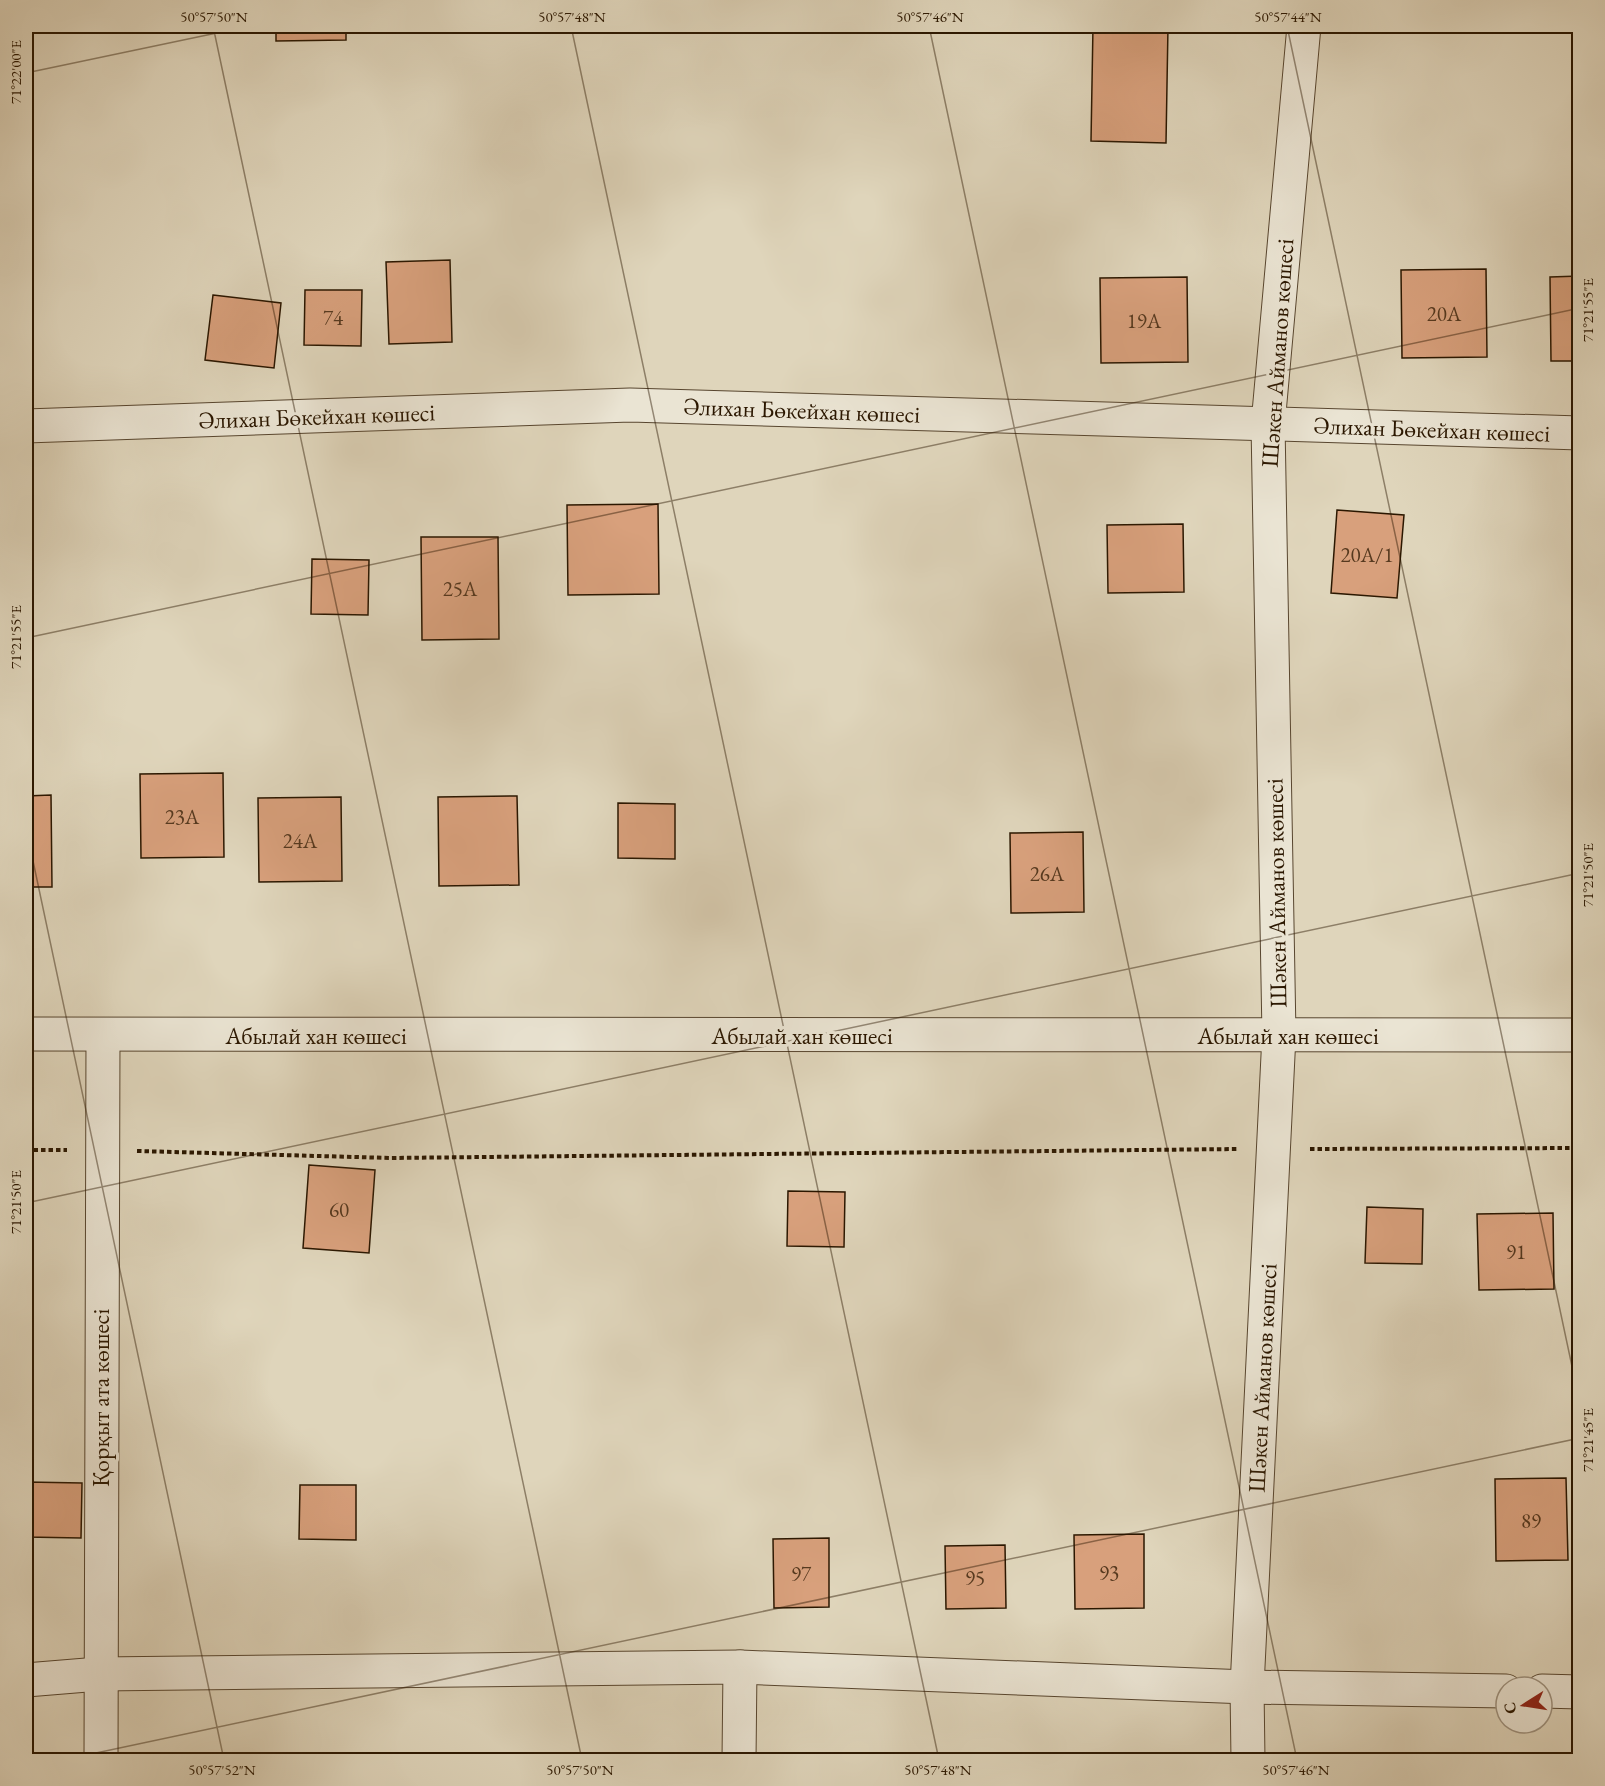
<svg xmlns="http://www.w3.org/2000/svg" width="1605" height="1786" viewBox="0 0 1605 1786" font-family="'EB Garamond',serif">
<rect width="100%" height="100%" fill="#dfd5bb"/>
<filter id="stains"><feTurbulence type="fractalNoise" baseFrequency=".00333" numOctaves="4"/><feColorMatrix values="0 0 0 0 .2 0 0 0 0 .09 0 0 0 0 .02 0 0 0 .5 -.17"/></filter>
<radialGradient id="worn" r=".72"><stop offset=".6" stop-color="#630" stop-opacity="0"/><stop offset="1" stop-color="#630" stop-opacity=".3"/></radialGradient>
<g fill="#d8a07c" stroke="#2b1700" stroke-width="1.5">
<polygon points="276,26 346,26 346,40 276,41"/>
<polygon points="1093,26 1168,26 1166,143 1091,141"/>
<polygon points="450,260 452,342 389,344 386,262"/>
<polygon points="1486,269 1487,357 1402,358 1401,270"/>
<polygon points="1580,276 1580,361 1551,361 1550,277"/>
<polygon points="1187,277 1188,362 1101,363 1100,278"/>
<polygon points="305,290 362,290 361,346 304,345"/>
<polygon points="213,295 281,303 274,368 205,360"/>
<polygon points="658,504 659,594 568,595 567,505"/>
<polygon points="1337,510 1404,515 1397,598 1331,593"/>
<polygon points="1183,524 1184,592 1108,593 1107,525"/>
<polygon points="421,537 498,537 499,639 422,640"/>
<polygon points="312,559 369,560 368,615 311,614"/>
<polygon points="223,773 224,857 141,858 140,774"/>
<polygon points="51,795 52,887 26,887 26,796"/>
<polygon points="517,796 519,885 439,886 438,797"/>
<polygon points="341,797 342,881 259,882 258,798"/>
<polygon points="618,803 675,804 675,859 618,858"/>
<polygon points="1083,832 1084,912 1011,913 1010,833"/>
<polygon points="309,1165 375,1170 369,1253 303,1248"/>
<polygon points="788,1191 845,1192 844,1247 787,1246"/>
<polygon points="1367,1207 1423,1209 1422,1264 1365,1263"/>
<polygon points="1553,1213 1554,1289 1479,1290 1477,1214"/>
<polygon points="1566,1478 1568,1560 1496,1561 1495,1479"/>
<polygon points="26,1482 82,1483 81,1538 26,1537"/>
<polygon points="300,1485 356,1485 356,1540 299,1539"/>
<polygon points="1144,1534 1144,1608 1075,1609 1074,1535"/>
<polygon points="829,1538 829,1607 774,1608 773,1539"/>
<polygon points="1005,1545 1006,1608 946,1609 945,1546"/>
<polygon points="1516,1753 1516,1760 1441,1760 1441,1754"/>
<polygon points="1580,1753 1580,1760 1566,1760 1565,1755"/>
</g>
<g fill="none" stroke-linecap="round" stroke-linejoin="round">
<g stroke="#58462f" stroke-width="35">
<g id="minor">
<polyline points="26,426 630,405 1580,433"/>
<polyline points="26,1680 99,1674 740,1667 1247,1687 1506,1691"/>
<polyline points="1542,1691 1580,1692"/>
<polyline points="101,1760 103,1035"/>
<polyline points="739,1760 740,1667"/>
<polyline points="1248,1760 1247,1687 1279,1035 1268,424 1304,26"/>
</g>
</g>
<g stroke="#58462f" stroke-width="35">
<polyline id="tertiary" points="26,1034 1580,1035"/>
</g>
<g stroke="#2b1700" stroke-width="4" stroke-dasharray="4.5 3" stroke-linecap="butt">
<polyline points="1310,1149 1580,1148"/>
<polyline points="26,1150 67,1150"/>
<polyline points="137,1151 391,1158 1237,1149"/>
</g>
<use href="#minor" stroke="#eae4d3" stroke-width="33"/>
<use href="#tertiary" stroke="#eae4d3" stroke-width="33"/>
</g>
<path fill="none" stroke="#2b1700" stroke-width="1.5" stroke-opacity="0.45" d="M213,26L582,1760M571,26L939,1760M929,26L1297,1760M1287,26L1580,1404M26,73L250,26M26,638L1580,308M26,828L224,1760M26,1203L1580,873M63,1760L1580,1438"/>
<g text-anchor="middle" dominant-baseline="central" stroke-width="6" stroke-linejoin="round" paint-order="stroke">
<g font-size="21" fill="#56391f">
<text x="1444" y="313">20А</text>
<text x="333" y="317">74</text>
<text x="1144" y="320">19А</text>
<text x="1367" y="554">20А/1</text>
<text x="460" y="588">25А</text>
<text x="182" y="816">23А</text>
<text x="300" y="840">24А</text>
<text x="1047" y="873">26А</text>
<text x="339" y="1209">60</text>
<text x="1516" y="1251">91</text>
<text x="1531" y="1520">89</text>
<text x="1109" y="1572">93</text>
<text x="801" y="1573">97</text>
<text x="975" y="1577">95</text>
</g>
<g font-size="24" fill="#2b1700" stroke="#eae4d3">
<text transform="translate(1277 353) rotate(-86)">Шәкен Айманов көшесі</text>
<text transform="translate(802 410) rotate(2)">Әлихан Бөкейхан көшесі</text>
<text transform="translate(317 416) rotate(-2)">Әлихан Бөкейхан көшесі</text>
<text transform="translate(1432 429) rotate(2)">Әлихан Бөкейхан көшесі</text>
<text transform="translate(1276 893) rotate(-91)">Шәкен Айманов көшесі</text>
<text x="316" y="1035">Абылай хан көшесі</text>
<text x="802" y="1035">Абылай хан көшесі</text>
<text x="1288" y="1035">Абылай хан көшесі</text>
<text transform="translate(1262 1378) rotate(-87)">Шәкен Айманов көшесі</text>
<text transform="translate(100 1398) rotate(-90)">Қорқыт ата көшесі</text>
</g>
</g>
<rect width="1605" height="1786" fill="none" stroke="#dfd5bb" stroke-width="66"/>
<g transform="translate(1524 1705) rotate(258)"><circle r="28" fill="#eae4d3" stroke="#9e927f" stroke-width="1.5"/>
<path d="M0-4.5L10 22L0 15L-10 22Z" fill="#8f2418"/>
<text y="-9" font-size="16" font-weight="bold" text-anchor="middle" fill="#2b1700">С</text>
</g>
<rect x="33" y="33" width="1539" height="1720" fill="none" stroke="#2b1700" stroke-width="2"/>
<g font-size="15" text-anchor="middle" fill="#2b1700">
<text x="214" y="22">50°57'50"N</text>
<text x="572" y="22">50°57'48"N</text>
<text x="930" y="22">50°57'46"N</text>
<text x="1288" y="22">50°57'44"N</text>
<text transform="translate(16 72) rotate(-90)" y="5">71°22'00"E</text>
<text transform="translate(1588 310) rotate(-90)" y="5">71°21'55"E</text>
<text transform="translate(16 637) rotate(-90)" y="5">71°21'55"E</text>
<text transform="translate(1588 875) rotate(-90)" y="5">71°21'50"E</text>
<text transform="translate(16 1202) rotate(-90)" y="5">71°21'50"E</text>
<text transform="translate(1588 1440) rotate(-90)" y="5">71°21'45"E</text>
<text x="222" y="1775">50°57'52"N</text>
<text x="580" y="1775">50°57'50"N</text>
<text x="938" y="1775">50°57'48"N</text>
<text x="1296" y="1775">50°57'46"N</text>
</g>
<rect width="100%" height="100%" filter="url(#stains)"/>
<rect width="100%" height="100%" fill="url(#worn)"/>
</svg>
